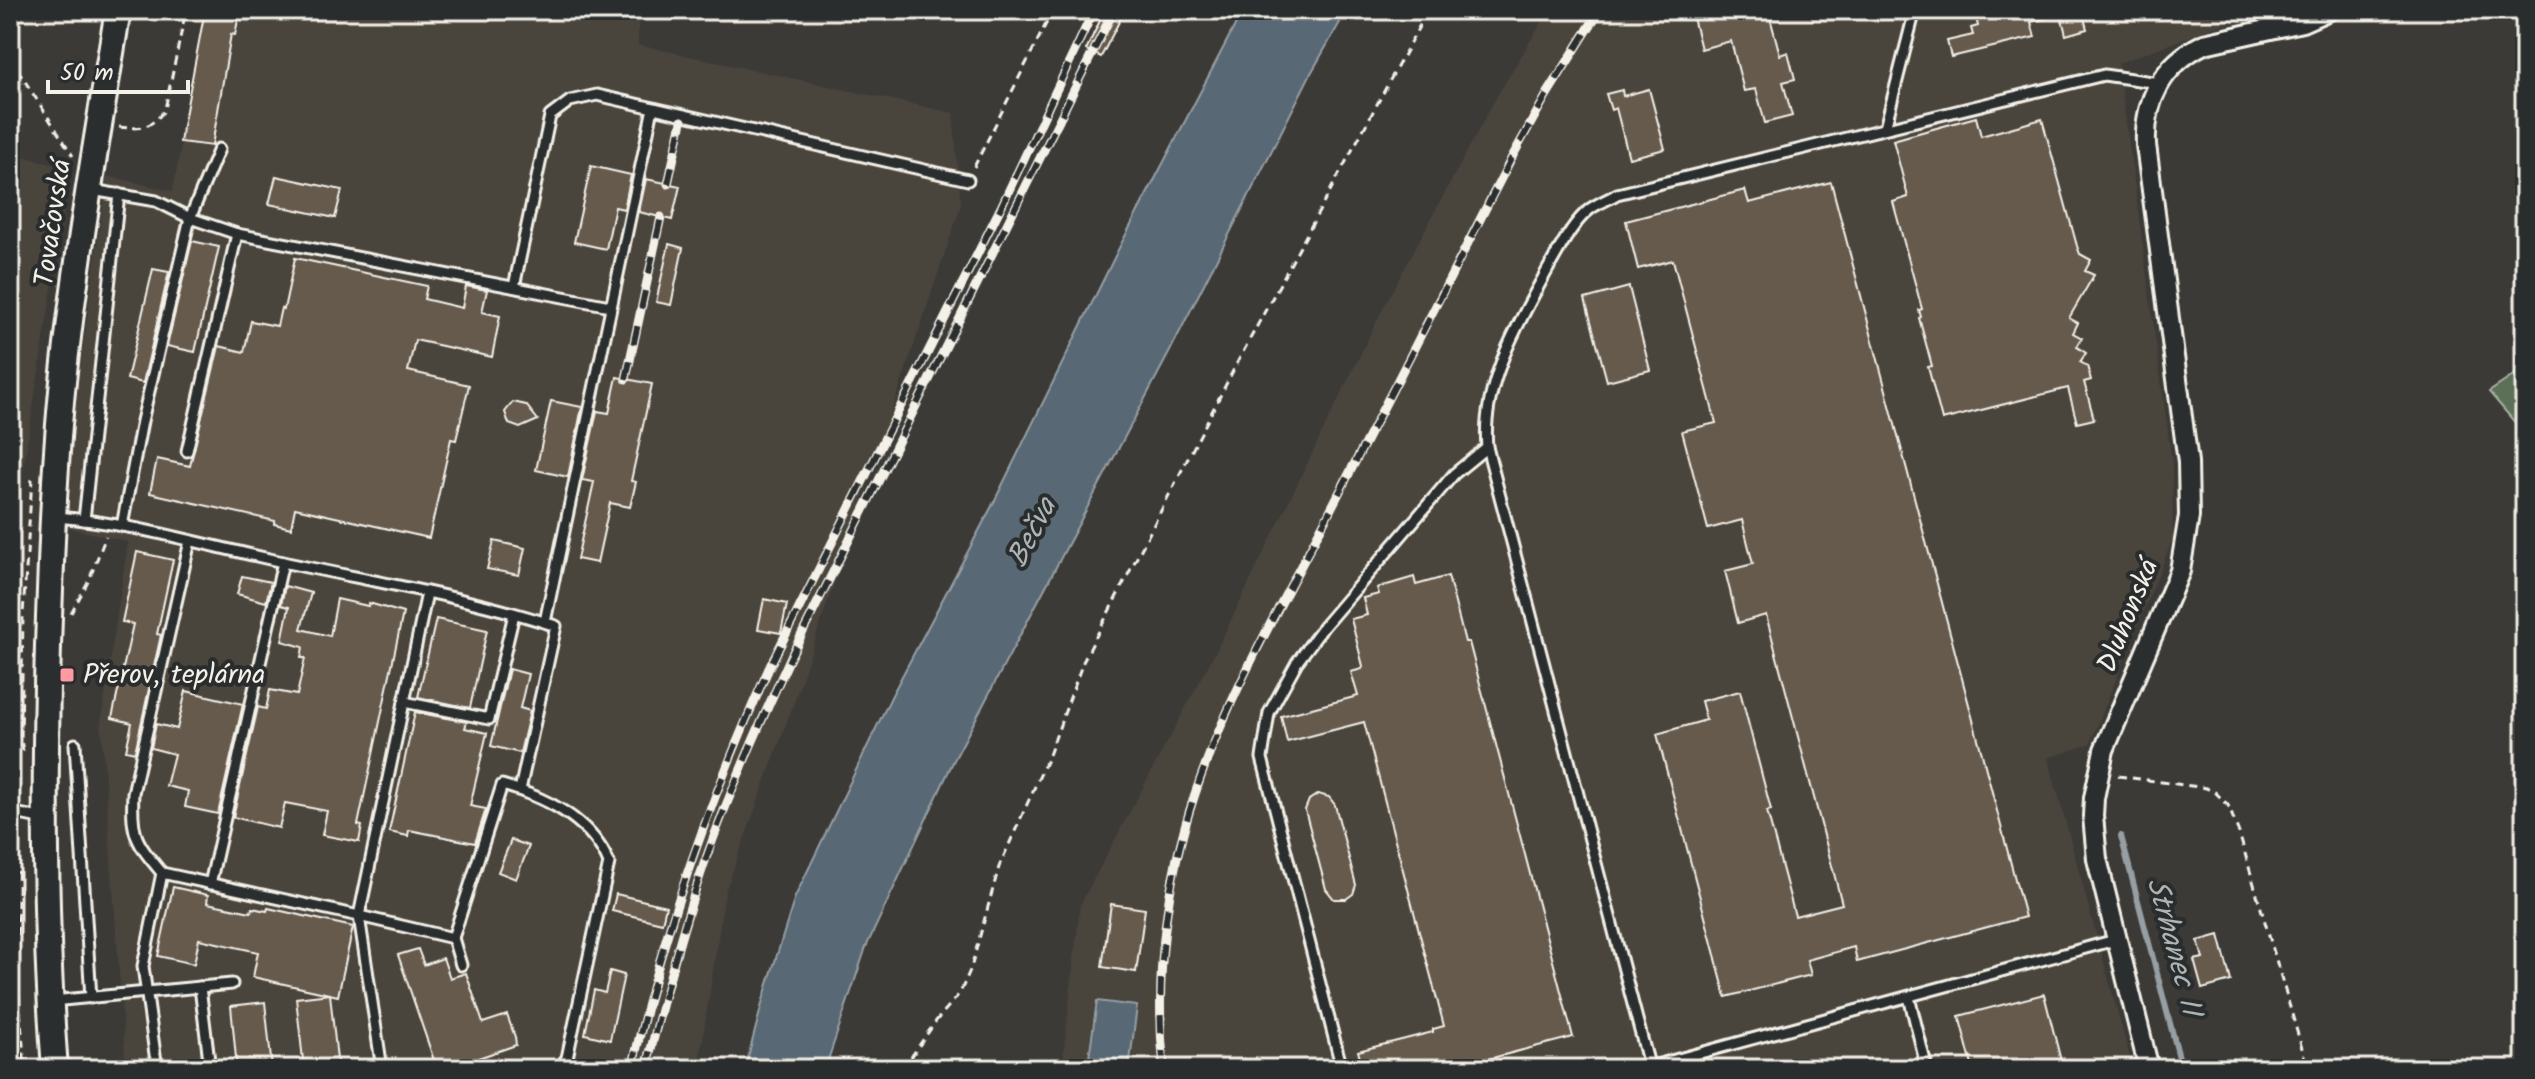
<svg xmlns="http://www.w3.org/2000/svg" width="2535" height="1079" viewBox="0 0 2535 1079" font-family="Kalam,sans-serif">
<rect width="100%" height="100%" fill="#3c3a37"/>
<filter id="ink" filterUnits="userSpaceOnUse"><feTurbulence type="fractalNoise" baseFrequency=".0125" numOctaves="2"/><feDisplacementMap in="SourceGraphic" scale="16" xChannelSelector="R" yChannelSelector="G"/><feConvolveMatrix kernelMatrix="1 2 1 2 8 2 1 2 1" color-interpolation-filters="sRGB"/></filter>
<g filter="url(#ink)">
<g fill="#49443e">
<polygon points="205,10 638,10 638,45 953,113 961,205 792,708 725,892 698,1069 126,1069 101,722 128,542 66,527 73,419 107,176 173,191"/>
<polygon points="1549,10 2262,10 2118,63 2172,462 2173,538 2090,744 2048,758 2133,1069 1062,1069 1080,905 1217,649 1380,314 1494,101"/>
<polygon points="10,153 71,169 23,470 14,701 15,798 10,839"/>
<polygon points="10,925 11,934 18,1069 10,1069"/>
</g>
<polygon fill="#5c6f59" stroke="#a8b0a0" stroke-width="2" points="2525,368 2525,431 2523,432 2489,392"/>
<g fill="#586875" stroke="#969fa3" stroke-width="2">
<polygon points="1243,10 1347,10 1310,75 1169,353 953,762 866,947 825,1069 745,1069 763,1000 795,897 892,695 992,506 1120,246"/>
<polygon points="1097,1001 1137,1006 1129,1069 1088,1065"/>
</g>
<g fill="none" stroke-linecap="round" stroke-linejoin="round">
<polyline stroke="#969fa3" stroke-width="6" points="2121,836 2182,1069"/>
</g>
<g fill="#665a4d" stroke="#f4f1e8" stroke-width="2">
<polygon points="205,10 240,10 235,35 231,34 212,146 180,142"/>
<polygon points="1105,10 1125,10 1101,57 1086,50"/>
<polygon points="1691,10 1768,10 1780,55 1788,52 1795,79 1783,82 1792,116 1765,123 1756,89 1744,91 1731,41 1701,49"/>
<polygon points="1974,10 2058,10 2058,16 2031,22 2035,37 1951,57 1947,41 1973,35 1971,28 1978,26"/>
<polygon points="2060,10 2082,10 2087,29 2066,35"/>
<polygon points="1649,89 1665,149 1629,158 1616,108 1611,110 1606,94 1622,90 1623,96"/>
<polygon points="1976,117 1981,136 2042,119 2077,246 2080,254 2091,260 2085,271 2094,275 2069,318 2078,323 2073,333 2082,338 2077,347 2086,353 2080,362 2087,366 2091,380 2084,382 2094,419 2077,423 2068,388 1942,420 1928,367 1932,366 1919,318 1921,317 1919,310 1922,309 1893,202 1908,197 1893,140"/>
<polygon points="591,166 631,175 624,209 615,207 606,249 574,242"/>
<polygon points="276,176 342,190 335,218 269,204"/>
<polygon points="646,179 680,186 672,220 639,212"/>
<polygon points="1831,182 2025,917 1857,962 1854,947 1807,960 1811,975 1726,997 1657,734 1706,720 1701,701 1740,691 1771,810 1767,811 1795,916 1842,904 1766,615 1738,623 1725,571 1753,564 1742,520 1708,529 1682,431 1716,423 1673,260 1638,269 1626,221 1745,190 1749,203"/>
<polygon points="192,241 219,247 195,352 167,346"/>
<polygon points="669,244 683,248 671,305 656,302"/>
<polygon points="295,258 427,286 424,299 462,308 466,286 487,290 482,312 500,316 492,357 415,340 408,371 469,385 456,440 451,439 429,538 295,508 291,528 274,524 275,521 150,493 157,459 190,466 219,346 244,352 251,321 277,326 281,308 284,309"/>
<polygon points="153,269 169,272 143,383 127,379"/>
<polygon points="1629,287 1650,370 1607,381 1585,299"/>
<polygon points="617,377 652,384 631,481 636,482 630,507 610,503 597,563 577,559 594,482 582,480 597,411 609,413"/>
<polygon points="551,401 582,407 568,477 536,470"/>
<polygon points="513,402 526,405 538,420 520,428 509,424 505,412"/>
<polygon points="494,541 525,548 519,575 487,569"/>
<polygon points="137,552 173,560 157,634 161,635 135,752 126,750 132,723 112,718 133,624 122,622"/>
<polygon points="242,576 271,582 266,602 237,594"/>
<polygon points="1448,576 1465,642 1469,642 1573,1037 1450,1069 1363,1069 1358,1051 1433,1032 1433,1029 1444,1026 1364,722 1287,742 1281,716 1358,696 1351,672 1362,669 1363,666 1351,619 1367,615 1363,598 1379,594 1377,588 1414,577 1416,585"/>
<polygon points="285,586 311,593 301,629 330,636 337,599 368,606 369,603 403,613 358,825 362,826 359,842 322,835 327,811 285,803 279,828 233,817 258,707 266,709 270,690 297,695 305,658 301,658 303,647 282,641 289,607 281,605"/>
<polygon points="764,599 787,604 781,633 758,629"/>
<polygon points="436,619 487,630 470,708 418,697"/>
<polygon points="509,669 528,674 520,708 530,711 520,753 491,746"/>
<polygon points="186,691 243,704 218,814 185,807 188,791 166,786 174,754 151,748 156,724 177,729"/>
<polygon points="415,712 467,722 465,728 487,733 470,806 486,809 475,843 409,830 408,836 389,832"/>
<polygon points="1318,794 1329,797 1335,805 1356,885 1353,894 1346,899 1334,899 1326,889 1305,810 1309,800"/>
<polygon points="511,840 529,846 516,879 498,872"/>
<polygon points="173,887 208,895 207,903 251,912 252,908 267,911 268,908 353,927 338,996 253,977 258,952 199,939 194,964 158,956"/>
<polygon points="616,894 666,906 662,923 612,911"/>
<polygon points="1111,904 1145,909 1136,972 1102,967"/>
<polygon points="2219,935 2231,981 2202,989 2194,960 2203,958 2198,941"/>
<polygon points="418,949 424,965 443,958 450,978 466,973 483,1023 507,1015 515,1037 516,1045 458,1065 437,1069 398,955"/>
<polygon points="610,971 624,975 610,1040 585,1034 594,990 605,993"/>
<polygon points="330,994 338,1069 304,1069 296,998"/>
<polygon points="2044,994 2063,1069 1973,1069 1959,1016"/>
<polygon points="265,1002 272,1069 237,1069 231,1006"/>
</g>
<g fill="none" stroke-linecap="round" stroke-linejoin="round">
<g stroke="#f4f1e8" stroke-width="15">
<g id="service">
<polyline points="1885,128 1915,10"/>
<polyline points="92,190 156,201 190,218 237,234 610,306"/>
<polyline points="514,287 550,116 570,101 597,95 968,180"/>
<polyline points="187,451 237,234"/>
<path d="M56,517C133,523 208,546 283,562C374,582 468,597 556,626L520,790"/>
<polyline points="84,520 119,194"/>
<polyline points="122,526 142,421 190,218 219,149"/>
<polyline points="427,593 359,916 453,938 461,965"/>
<polyline points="545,622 653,108"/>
<polyline points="404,702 489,719 514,614"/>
<polyline points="75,744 91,998"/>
<polyline points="10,812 44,819"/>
<path d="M162,873C135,841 131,835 133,793L190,541"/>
<polyline points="210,884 283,562"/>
<path d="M453,938L502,785C545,797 591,820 609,863L567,1058L559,1069"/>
<polyline points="200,987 210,1069"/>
<polyline points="1909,997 1927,1069"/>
<polyline points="52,1001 232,984"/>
<polyline points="1649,1067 2115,940"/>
<polyline points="157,1069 143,966 162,873 359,916 382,1069"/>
<polyline points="1342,1069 1262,758 1269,713 1297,662 1324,626 1454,474 1487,447"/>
<path d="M1650,1069L1487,447C1481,385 1519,322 1548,269C1559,250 1572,223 1590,209C1598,203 1609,199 1617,194L2104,75L2159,83"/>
</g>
</g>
<g stroke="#f4f1e8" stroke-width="24">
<path id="minor" d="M2149,1069L2097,859L2093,816L2094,798L2104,750L2180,571L2189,516L2188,462L2146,145C2144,100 2163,64 2204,44L2302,22L2329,10"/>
</g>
<g stroke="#f4f1e8" stroke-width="30">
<path id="secondary" d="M55,1069C44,928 44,788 48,646C51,558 54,469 63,381C76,257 98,133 118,10"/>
</g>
<g stroke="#f4f1e8" stroke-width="3" stroke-dasharray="8 6" stroke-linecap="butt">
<polyline points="10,58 73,156"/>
<path d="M119,127C141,130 153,127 165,109L186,10"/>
<polyline points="974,167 1053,10"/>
<polyline points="71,613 89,580 106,536"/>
<polyline points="23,751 21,740 23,614 32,479"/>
<polyline points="2118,776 2206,788 2215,792 2228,805 2239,833 2308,1069"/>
<polyline points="19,829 17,973 25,1069"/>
<polyline points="903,1069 936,1021 960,993 971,968 999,867 1049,755 1083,662 1237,363 1428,10"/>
</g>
<use href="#service" stroke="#2a2d2e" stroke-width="9"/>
<use href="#minor" stroke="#2a2d2e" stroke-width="18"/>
<use href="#secondary" stroke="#2a2d2e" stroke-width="24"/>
<g stroke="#f4f1e8" stroke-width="9">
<g id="rail">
<polyline points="668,184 682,121"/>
<polyline points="626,379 661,217"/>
<path d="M632,1069C663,929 711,796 770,666L1002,205L1094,10"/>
<path d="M646,1069C663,1000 681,931 704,864C729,793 760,724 791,656L1114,10"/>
<path d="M1164,1069C1154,978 1166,880 1195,794C1229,691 1287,595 1336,499C1395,386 1453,273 1511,159L1546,96L1600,10"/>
</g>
</g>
<use href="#rail" stroke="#2a2d2e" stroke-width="6" stroke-dasharray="18" stroke-linecap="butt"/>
</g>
</g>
<rect fill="#ff9aa2" stroke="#2a2d2e" stroke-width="3" x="59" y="667" width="16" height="16" rx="4"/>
<g text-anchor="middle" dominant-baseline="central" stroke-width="8" stroke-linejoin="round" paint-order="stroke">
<g font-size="28" fill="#f4f1e8" stroke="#2a2d2e">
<text transform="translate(54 223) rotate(-82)">Tovačovská</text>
<text transform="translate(2129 616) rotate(-68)">Dluhonská</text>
</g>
<g font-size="28" fill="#f4f1e8" stroke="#2a2d2e" text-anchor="start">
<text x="83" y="675">Přerov, teplárna</text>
</g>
<g font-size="30" font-style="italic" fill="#aeb3b4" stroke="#2a2d2e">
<text transform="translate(1033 533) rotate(-63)">Bečva</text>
<text transform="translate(2173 947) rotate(75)">Strhanec II</text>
</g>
</g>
<rect width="2535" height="1079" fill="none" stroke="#2a2d2e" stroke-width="40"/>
<rect x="20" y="20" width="2495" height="1039" fill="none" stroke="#f4f1e8" stroke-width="3" filter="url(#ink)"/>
<path d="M48 80v12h140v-12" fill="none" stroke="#f4f1e8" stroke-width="4"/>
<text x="60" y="80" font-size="24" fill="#f4f1e8" stroke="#2a2d2e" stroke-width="6" paint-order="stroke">50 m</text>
</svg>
